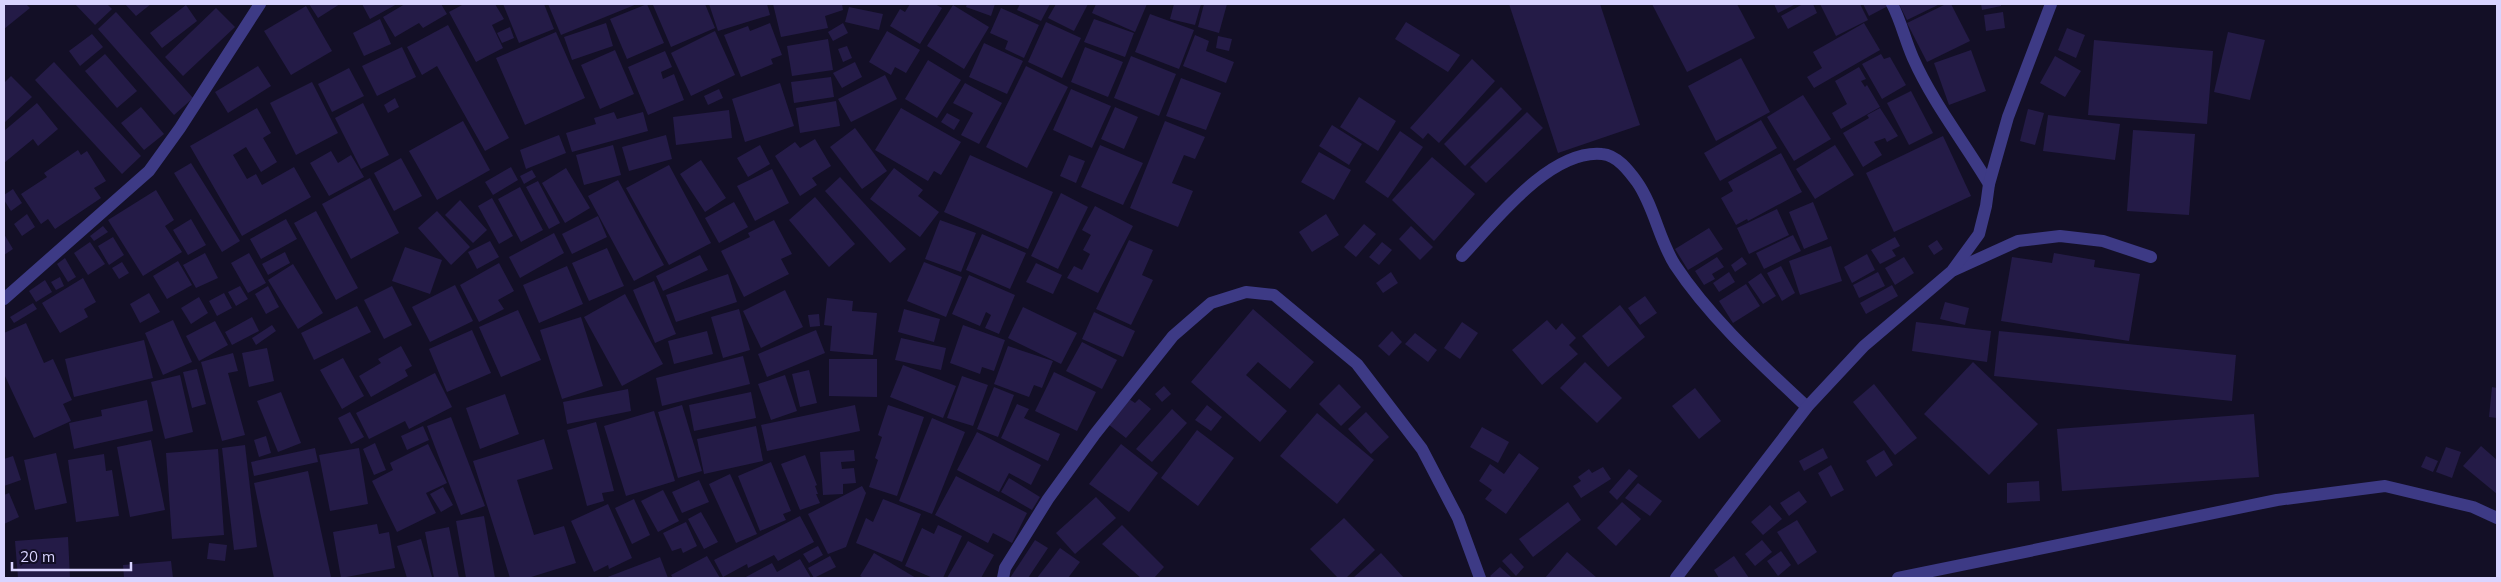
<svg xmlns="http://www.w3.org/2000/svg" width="2501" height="582" viewBox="0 0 2501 582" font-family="Mulish,sans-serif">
<rect width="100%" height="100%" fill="#130f26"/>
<g fill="#241b47">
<polygon points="4,4 26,4 30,8 4,29"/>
<polygon points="75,4 107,4 112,9 95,25"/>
<polygon points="125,4 151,4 136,16"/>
<polygon points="309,4 340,4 318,18"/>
<polygon points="362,4 397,4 370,19"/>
<polygon points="405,4 441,4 447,14 423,28 419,23 395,37 383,17"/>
<polygon points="464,4 495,4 504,19 492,25 503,48 476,62 449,12"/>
<polygon points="503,4 544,4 554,29 519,43"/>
<polygon points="548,4 637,4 561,35"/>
<polygon points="647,4 664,43 627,59 610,19"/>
<polygon points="657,4 705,4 715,28 671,47 653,5"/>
<polygon points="709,4 767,4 770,15 718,31"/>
<polygon points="773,4 842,4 843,10 825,16 828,28 781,37"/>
<polygon points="910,4 935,4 942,8 920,44 890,26 900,9 905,12"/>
<polygon points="967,4 995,4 991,16 966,7"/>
<polygon points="1020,4 1050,4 1041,21 1017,10"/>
<polygon points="1056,4 1088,4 1074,31 1048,18"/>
<polygon points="1096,4 1147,4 1135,32 1092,13"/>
<polygon points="1174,4 1201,4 1195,25 1170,19"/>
<polygon points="1204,4 1227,4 1219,33 1198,27"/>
<polygon points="1509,4 1600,4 1640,125 1558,153"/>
<polygon points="1652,4 1737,4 1755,38 1687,72"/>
<polygon points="1774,4 1796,4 1778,13"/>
<polygon points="1803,4 1813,4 1817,13 1788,29 1781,16"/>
<polygon points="1820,4 1860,4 1868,20 1836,36"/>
<polygon points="1863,4 1887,4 1888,6 1869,16"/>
<polygon points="1899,4 1940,4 1907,20"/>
<polygon points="1946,4 1951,4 1970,41 1927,62 1907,23"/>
<polygon points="1981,4 2001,4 2001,6 1982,10"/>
<polygon points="186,5 197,21 162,48 150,33"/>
<polygon points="953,5 989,27 964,69 927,46"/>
<polygon points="306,6 332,51 291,75 264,31"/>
<polygon points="849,7 883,14 879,30 845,22"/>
<polygon points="216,8 235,27 183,76 165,57"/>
<polygon points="1001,8 1039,25 1024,58 1005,49 1008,41 990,33"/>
<polygon points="116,12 193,98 174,115 98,29"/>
<polygon points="2003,12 2005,28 1986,31 1984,15"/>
<polygon points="1150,14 1194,30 1179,69 1135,52"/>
<polygon points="380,19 391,44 364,56 353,33"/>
<polygon points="1094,19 1134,33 1125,57 1084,42"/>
<polygon points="1046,22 1081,38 1062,78 1028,62"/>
<polygon points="1406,22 1460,55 1448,72 1395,39"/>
<polygon points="606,23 613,46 572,60 564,37"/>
<polygon points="770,23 782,55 771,59 773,64 741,77 724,35 748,26 750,31"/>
<polygon points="843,23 848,33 833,41 828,32"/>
<polygon points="1864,23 1880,50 1814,88 1807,77 1822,68 1813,52"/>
<polygon points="448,25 509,138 485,151 437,66 422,75 407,47"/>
<polygon points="510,27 514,38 502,43 497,33"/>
<polygon points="2067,28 2085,35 2076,58 2058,50"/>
<polygon points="715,31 735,75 691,96 671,53"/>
<polygon points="887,31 920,50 906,73 895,67 891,75 869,62"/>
<polygon points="556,32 585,98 525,125 496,58"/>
<polygon points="2228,32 2265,40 2250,100 2214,92"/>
<polygon points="92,34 103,47 80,66 69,51"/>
<polygon points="1195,35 1209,41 1206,51 1234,62 1226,83 1183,66"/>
<polygon points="1218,36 1232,39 1229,51 1216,48"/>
<polygon points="828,39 833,70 792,76 787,46"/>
<polygon points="2094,40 2213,51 2207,124 2088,115"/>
<polygon points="984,43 1023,61 1007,94 969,77"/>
<polygon points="847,46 852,58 843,62 838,49"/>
<polygon points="402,47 416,77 377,96 362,66"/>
<polygon points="1085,47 1123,62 1108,97 1071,82"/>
<polygon points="615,50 634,94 600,109 581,65"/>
<polygon points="1971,50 1986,91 1949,105 1934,63"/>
<polygon points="665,51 672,67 661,72 663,79 674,74 684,100 648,115 628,67"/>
<polygon points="105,54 137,91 117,108 85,71"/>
<polygon points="1881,54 1884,59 1890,57 1906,85 1882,99 1862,64"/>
<polygon points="1131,56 1176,74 1159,116 1114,98"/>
<polygon points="2055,56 2081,71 2065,97 2040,83"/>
<polygon points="1741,58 1770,112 1716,141 1688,86"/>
<polygon points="1472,59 1495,81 1439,143 1428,133 1423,139 1410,128"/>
<polygon points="928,60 961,80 937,118 905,99"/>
<polygon points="54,62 141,156 122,174 35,80"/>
<polygon points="855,62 862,77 842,88 833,73"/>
<polygon points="258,66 271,86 228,113 215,92"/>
<polygon points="1026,66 1068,87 1027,168 986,147"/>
<polygon points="1859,67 1866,79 1861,81 1865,87 1867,85 1880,107 1841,129 1832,113 1847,104 1835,81"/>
<polygon points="349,68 364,96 332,112 318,84"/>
<polygon points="885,75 897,99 851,122 838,99"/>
<polygon points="11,76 32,97 4,123 4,83"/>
<polygon points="831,77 834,97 794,103 791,82"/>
<polygon points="1181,78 1221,93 1206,130 1166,116"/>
<polygon points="312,82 338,133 296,155 270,103"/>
<polygon points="780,83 794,126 745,142 732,99"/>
<polygon points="965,83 1002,103 979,144 961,135 973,113 953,103"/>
<polygon points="1501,87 1522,109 1465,166 1444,144"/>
<polygon points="719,89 723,98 708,105 704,96"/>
<polygon points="1071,89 1111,106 1092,148 1053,130"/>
<polygon points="1911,91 1933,133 1909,145 1887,103"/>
<polygon points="1803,95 1831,139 1794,161 1767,117"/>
<polygon points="1359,97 1396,121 1378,151 1340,127"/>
<polygon points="395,98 399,107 388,113 384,105"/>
<polygon points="836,101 840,126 800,133 796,108"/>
<polygon points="37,103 58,129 38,146 33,139 4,163 4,131"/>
<polygon points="363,103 389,155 361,169 335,118"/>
<polygon points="141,107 164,134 144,150 121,123"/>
<polygon points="1115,107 1138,117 1124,149 1101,139"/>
<polygon points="257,108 271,133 263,138 277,162 261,172 246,147 233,155 247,179 256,174 262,185 294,167 311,197 242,236 190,146"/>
<polygon points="901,108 961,142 941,175 934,171 928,181 875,150"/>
<polygon points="1880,108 1898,136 1887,142 1885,138 1874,142 1882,155 1863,167 1843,133 1869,118 1867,115"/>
<polygon points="2028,109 2044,113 2035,145 2020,141"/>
<polygon points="729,110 732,138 676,145 673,117"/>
<polygon points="614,112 617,119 643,112 648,131 572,152 566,133 596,124 594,118"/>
<polygon points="1527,112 1543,128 1486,183 1470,167"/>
<polygon points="947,113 960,120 954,130 941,122"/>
<polygon points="2048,115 2120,124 2115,160 2043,151"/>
<polygon points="1761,120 1777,148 1720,181 1704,153"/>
<polygon points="463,121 490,170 437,200 409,151"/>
<polygon points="1165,121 1205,137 1195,159 1184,155 1172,183 1193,191 1178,227 1130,208"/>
<polygon points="1332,125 1362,144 1349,165 1319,146"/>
<polygon points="855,128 887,171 862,189 830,147"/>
<polygon points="2133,130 2195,134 2189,215 2127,211"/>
<polygon points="1400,131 1423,147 1388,198 1365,182"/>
<polygon points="559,135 566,153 526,169 520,150"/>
<polygon points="666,135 672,159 629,171 622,147"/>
<polygon points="1943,136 1971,196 1894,232 1866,173"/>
<polygon points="815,139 831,166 812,178 817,185 800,196 775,156 795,142 800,148"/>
<polygon points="613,145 621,175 584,185 576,155"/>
<polygon points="760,145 770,164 748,177 737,158"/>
<polygon points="1100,145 1143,163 1123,205 1081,187"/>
<polygon points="1835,145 1854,175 1815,199 1796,169"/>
<polygon points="78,150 81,155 87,151 106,181 94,188 101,198 55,229 48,219 41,224 21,194 47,177 44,173"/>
<polygon points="331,151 338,163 351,155 364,177 329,196 310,163"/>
<polygon points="1319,152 1351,170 1334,200 1301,182"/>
<polygon points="1781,153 1802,192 1748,221 1747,219 1736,225 1721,198 1733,191 1728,182"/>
<polygon points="970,155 1053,192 1028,249 944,212"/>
<polygon points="1069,155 1085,161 1076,183 1060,176"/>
<polygon points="1432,157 1475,194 1434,241 1392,200"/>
<polygon points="401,158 422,196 394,211 374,173"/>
<polygon points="701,160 726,198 705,212 680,174"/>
<polygon points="191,163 240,241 222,252 174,173"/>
<polygon points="669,165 711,243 669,265 626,188"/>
<polygon points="511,167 518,180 493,195 485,182"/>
<polygon points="566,168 590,208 565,223 542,183"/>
<polygon points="894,168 923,190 918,196 939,212 920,237 870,199"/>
<polygon points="772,169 789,203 755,221 737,186"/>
<polygon points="532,170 536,177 524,184 520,176"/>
<polygon points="840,177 906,249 890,263 825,191"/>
<polygon points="370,178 399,233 351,259 322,204"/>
<polygon points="618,180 664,265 634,281 588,196"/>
<polygon points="538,181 560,223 549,229 526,187"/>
<polygon points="520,187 543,230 521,242 498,199"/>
<polygon points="13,189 22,203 11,211 4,200 4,195"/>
<polygon points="156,190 174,220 165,226 182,252 143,276 108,220"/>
<polygon points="1061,193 1088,207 1058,269 1031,256"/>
<polygon points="815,197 855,244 829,267 789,220"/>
<polygon points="492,198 513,236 499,244 478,206"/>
<polygon points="460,200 487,230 473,243 445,215"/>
<polygon points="734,202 748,227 719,243 705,218"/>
<polygon points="1813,202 1828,239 1804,249 1789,212"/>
<polygon points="1095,206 1133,226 1098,293 1067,278 1074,266 1082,270 1090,254 1083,250 1091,235 1082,230"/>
<polygon points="1777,209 1789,235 1749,254 1737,228"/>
<polygon points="316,211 358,288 336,300 294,223"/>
<polygon points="437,211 470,247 451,265 418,228"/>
<polygon points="27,214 35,227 22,236 14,224"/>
<polygon points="1326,214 1339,235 1312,252 1299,232"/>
<polygon points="598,216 607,237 572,254 562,234"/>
<polygon points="191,219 206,245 188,255 173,230"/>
<polygon points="286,219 297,239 261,259 250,239"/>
<polygon points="774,220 792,254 781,259 789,274 744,297 721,251 750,237 748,233"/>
<polygon points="940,220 976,233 961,272 925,259"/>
<polygon points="1364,224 1376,234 1356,257 1344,247"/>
<polygon points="103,226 108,232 94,241 90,236"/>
<polygon points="1411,226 1433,247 1420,260 1399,239"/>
<polygon points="1709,228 1723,249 1688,270 1675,249"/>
<polygon points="554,233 564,253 520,278 509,257"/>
<polygon points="4,234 13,249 4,255"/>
<polygon points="982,234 1026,253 1010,289 966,270"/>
<polygon points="1793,235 1801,251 1764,269 1756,253"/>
<polygon points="113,237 124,255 109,265 98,246"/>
<polygon points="1895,237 1900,246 1892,250 1896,256 1880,264 1871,250"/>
<polygon points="1129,240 1153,250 1142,275 1153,280 1131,325 1096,309"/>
<polygon points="1937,240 1943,249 1934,255 1928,246"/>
<polygon points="490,241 499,257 477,269 468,252"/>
<polygon points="90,242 105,264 88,275 74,253"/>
<polygon points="1382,242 1392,250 1379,265 1369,257"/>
<polygon points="1831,246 1842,281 1800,295 1789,261"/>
<polygon points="405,247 442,260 430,294 392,281"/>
<polygon points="607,248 624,286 589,301 572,263"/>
<polygon points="285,252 290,263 268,275 262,264"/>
<polygon points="205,253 218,278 196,288 183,265"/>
<polygon points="249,253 266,283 248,293 231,263"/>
<polygon points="2054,253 2095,260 2094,267 2140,274 2129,341 2001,321 2012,257 2052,263"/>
<polygon points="1867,254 1875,270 1852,283 1844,267"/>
<polygon points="700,255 708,270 663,291 656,276"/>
<polygon points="1717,257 1724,267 1712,274 1715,279 1704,285 1695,271"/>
<polygon points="1742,257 1747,264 1735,272 1731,265"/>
<polygon points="1904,257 1914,273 1895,285 1885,268"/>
<polygon points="65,258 76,277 68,282 57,264"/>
<polygon points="178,261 192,285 167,299 153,276"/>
<polygon points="122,262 129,273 119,279 112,268"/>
<polygon points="924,262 962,277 946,317 907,301"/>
<polygon points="499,263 514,291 498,300 504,309 479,322 460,285"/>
<polygon points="1036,263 1062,275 1053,294 1026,282"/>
<polygon points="293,264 323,313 298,329 268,280"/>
<polygon points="567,266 583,304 539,323 523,285"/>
<polygon points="1781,266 1795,293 1782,301 1767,273"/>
<polygon points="1391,272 1398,283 1383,293 1376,283"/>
<polygon points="1729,272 1735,282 1719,292 1713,283"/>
<polygon points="1878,272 1885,286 1859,298 1853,285"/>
<polygon points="1761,273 1776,296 1763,304 1748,282"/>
<polygon points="728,274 737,302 676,322 666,295"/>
<polygon points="969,275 1015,295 999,334 985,328 991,315 986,312 980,326 952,314"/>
<polygon points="60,277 64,286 56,290 51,282"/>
<polygon points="83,278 96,302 84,309 88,317 60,333 42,303"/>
<polygon points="45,280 52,292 36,302 29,291"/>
<polygon points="654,281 676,334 655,343 633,290"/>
<polygon points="1746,284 1760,306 1733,323 1719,301"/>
<polygon points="455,285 473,321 430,342 412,307"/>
<polygon points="1892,285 1898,296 1866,314 1860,303"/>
<polygon points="240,286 248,299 236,306 228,292"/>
<polygon points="268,286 279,307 266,314 255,294"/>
<polygon points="392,286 412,325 384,339 364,300"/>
<polygon points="785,290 803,327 761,348 743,311"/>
<polygon points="149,293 160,312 140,323 130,304"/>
<polygon points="224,293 232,308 217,316 209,301"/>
<polygon points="625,294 663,364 622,386 584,317"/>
<polygon points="1645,296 1657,313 1640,325 1628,308"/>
<polygon points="199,297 208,313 191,324 181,308"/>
<polygon points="827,298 853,301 852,311 877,313 873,355 830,351 832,326 824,325"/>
<polygon points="1945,302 1969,308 1965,325 1940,319"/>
<polygon points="33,303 37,309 14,323 10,317"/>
<polygon points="1620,305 1645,337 1608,367 1582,336"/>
<polygon points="357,306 371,332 314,360 301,333"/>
<polygon points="1023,307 1077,333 1061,364 1008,338"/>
<polygon points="739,309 750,350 723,358 711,317"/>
<polygon points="904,309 940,319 934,342 898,332"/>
<polygon points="1253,309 1314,362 1290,389 1258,362 1246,375 1287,411 1260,442 1191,382"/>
<polygon points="518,310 541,360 501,377 479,327"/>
<polygon points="1094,312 1135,331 1123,357 1082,339"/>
<polygon points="819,314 820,326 810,327 808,315"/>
<polygon points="252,317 259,331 232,345 225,332"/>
<polygon points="581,317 603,386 562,399 540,330"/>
<polygon points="173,320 192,362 163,375 145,333"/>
<polygon points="1547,320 1556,330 1562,323 1576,338 1569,345 1578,354 1542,385 1512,350"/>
<polygon points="215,321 228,345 199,361 186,336"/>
<polygon points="1462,322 1478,333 1460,359 1444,348"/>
<polygon points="1916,322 1991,331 1987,362 1912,351"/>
<polygon points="26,323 44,363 53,359 72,400 63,404 71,421 34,438 4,374 4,333"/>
<polygon points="272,325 276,331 256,345 252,338"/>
<polygon points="963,325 1005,340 994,371 982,367 980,374 950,363"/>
<polygon points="472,330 491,373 447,392 429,349"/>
<polygon points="816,330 825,353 767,377 758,354"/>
<polygon points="707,331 713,354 674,364 668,341"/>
<polygon points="1392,331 1402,342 1389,356 1378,346"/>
<polygon points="1999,331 2236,355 2232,401 1994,376"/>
<polygon points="1415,333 1437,350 1428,362 1405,344"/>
<polygon points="901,338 946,348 941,370 895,360"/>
<polygon points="144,340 153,378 74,397 65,359"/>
<polygon points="1082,342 1117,360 1102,389 1066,371"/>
<polygon points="401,346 412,366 405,370 408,376 371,397 359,376 381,363 378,359"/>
<polygon points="1008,346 1053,361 1042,388 1034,385 1029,397 994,384"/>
<polygon points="267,348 274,381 249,387 242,353"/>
<polygon points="233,353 238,371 228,373 245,435 222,441 201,362"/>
<polygon points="743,356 750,384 662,406 656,378"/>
<polygon points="343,358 364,396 342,409 320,370"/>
<polygon points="829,359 877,359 877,397 829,396"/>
<polygon points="1585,362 1622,398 1597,423 1560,388"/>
<polygon points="1973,362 2038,424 1989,475 1924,414"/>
<polygon points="903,365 956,386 943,418 890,397"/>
<polygon points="197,369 206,404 192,408 183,372"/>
<polygon points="809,370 817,403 800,407 792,374"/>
<polygon points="1054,372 1096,392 1077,431 1035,411"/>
<polygon points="435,373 452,407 409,429 405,421 369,439 356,413"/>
<polygon points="180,375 193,432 165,439 151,382"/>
<polygon points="785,375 797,411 771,420 758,384"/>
<polygon points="962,376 988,385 973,426 947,418"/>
<polygon points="1339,384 1361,407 1341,426 1319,404"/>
<polygon points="1874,384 1917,438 1895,455 1853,402"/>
<polygon points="1164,386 1171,394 1162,402 1155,394"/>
<polygon points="994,387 1014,395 998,437 977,429"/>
<polygon points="2492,387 2497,388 2497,418 2489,417"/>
<polygon points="1695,388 1721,421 1699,439 1672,406"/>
<polygon points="628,389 631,411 567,424 563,402"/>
<polygon points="281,392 301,443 278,452 257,401"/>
<polygon points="751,392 756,418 694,431 689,405"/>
<polygon points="505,394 519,434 480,449 466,408"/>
<polygon points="1129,399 1135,403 1139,399 1151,409 1126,438 1108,424"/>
<polygon points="147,400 153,431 74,449 69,423 102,416 101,410"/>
<polygon points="1017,404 1029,409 1024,418 1060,434 1048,461 1001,438"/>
<polygon points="682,405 702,471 678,478 658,412"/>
<polygon points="855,405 860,431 767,451 761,425"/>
<polygon points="888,405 924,417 897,496 869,487 878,460 875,458 882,437 878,435"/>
<polygon points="1207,405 1222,417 1211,431 1195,420"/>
<polygon points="1172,409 1187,423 1152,462 1136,449"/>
<polygon points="654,411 675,481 626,496 604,426"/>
<polygon points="350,412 364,437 351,444 338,418"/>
<polygon points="1366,412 1389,437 1371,454 1348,429"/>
<polygon points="1317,413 1374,460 1337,504 1280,456"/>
<polygon points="2254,414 2259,477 2062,491 2057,429"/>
<polygon points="451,417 485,506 461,515 427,426"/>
<polygon points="932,418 965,432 932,514 899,501"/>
<polygon points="596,422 614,491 602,493 604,501 587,506 567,430"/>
<polygon points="423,426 429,440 407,450 401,436"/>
<polygon points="756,426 763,461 704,474 697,439"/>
<polygon points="1482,427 1509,442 1498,463 1470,447"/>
<polygon points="1197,430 1234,458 1198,506 1161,478"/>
<polygon points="977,432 1041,465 1031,485 1009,473 999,492 957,470"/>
<polygon points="266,436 271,453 259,457 254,440"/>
<polygon points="544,439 553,469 517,480 534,535 564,526 576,563 528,578 510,578 473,461"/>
<polygon points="151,440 165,510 130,517 117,447"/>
<polygon points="375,443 386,470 374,475 363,449"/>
<polygon points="428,444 447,483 426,493 436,513 397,532 372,481 393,470 390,463"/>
<polygon points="1121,444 1158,473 1129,512 1089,484"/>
<polygon points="245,445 257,547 234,550 222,448"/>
<polygon points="2481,446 2497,460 2497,494 2463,466"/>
<polygon points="2446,447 2461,452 2452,478 2436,472"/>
<polygon points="315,448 318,462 254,476 251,462"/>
<polygon points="359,448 368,504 330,511 319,455"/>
<polygon points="1823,448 1828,458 1804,471 1799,461"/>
<polygon points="218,449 224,535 172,539 166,453"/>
<polygon points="854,450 855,461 841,462 842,469 854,468 856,483 843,484 843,494 823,495 820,452"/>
<polygon points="1884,450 1893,465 1876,477 1866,461"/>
<polygon points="56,453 67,503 35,510 24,460"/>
<polygon points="1519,453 1539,468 1506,514 1485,499 1492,490 1479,481 1490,464 1504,474"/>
<polygon points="104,454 106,471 112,470 119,516 76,522 68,460"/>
<polygon points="805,455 817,485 815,486 818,494 816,494 820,503 800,510 781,464"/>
<polygon points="13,456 21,480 4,486 4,459"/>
<polygon points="2426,456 2438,461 2433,472 2421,467"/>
<polygon points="771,462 791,511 783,514 786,520 760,531 738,476"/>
<polygon points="1831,465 1844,490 1831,497 1818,473"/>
<polygon points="1603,467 1611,479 1581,498 1573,486 1581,481 1578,477 1589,469 1592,473"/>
<polygon points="1629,469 1638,476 1617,500 1609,492"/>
<polygon points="308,471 331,577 274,578 254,483"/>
<polygon points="730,474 757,534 736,543 709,484"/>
<polygon points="956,476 1027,513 1012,543 993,533 988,543 935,515"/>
<polygon points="1009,478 1040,497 1032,510 1001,492"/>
<polygon points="699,480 709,502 682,513 672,492"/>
<polygon points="2039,481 2040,501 2007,503 2007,483"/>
<polygon points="1638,483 1662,501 1650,516 1625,498"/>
<polygon points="862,486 866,493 846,547 828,554 808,514"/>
<polygon points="443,487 453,505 441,512 430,494"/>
<polygon points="663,490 679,521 658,532 641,501"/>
<polygon points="1799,491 1807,502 1789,516 1780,503"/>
<polygon points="9,493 19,517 4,524 4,495"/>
<polygon points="1096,497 1116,518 1075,554 1056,533"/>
<polygon points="634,499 650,535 632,544 615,508"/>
<polygon points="883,499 921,514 902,562 856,543 866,518 873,522"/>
<polygon points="1568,502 1581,520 1533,557 1519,539"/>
<polygon points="1622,502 1641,519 1616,546 1597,528"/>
<polygon points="608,504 632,558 609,569 608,565 594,572 571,521"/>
<polygon points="1770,505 1782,519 1763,535 1751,522"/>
<polygon points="701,512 718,542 704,549 688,519"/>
<polygon points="484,516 495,578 466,578 456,521"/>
<polygon points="800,516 814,542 778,561 774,555 748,568 747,564 723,577 714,560"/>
<polygon points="1344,518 1375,550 1346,578 1338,578 1310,549"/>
<polygon points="1797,520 1817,552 1798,565 1777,532"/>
<polygon points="686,522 697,546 683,553 681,548 672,551 663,533"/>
<polygon points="377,524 379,534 389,532 395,568 341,578 333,532"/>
<polygon points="938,525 962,536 943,578 933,578 905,566 922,528 934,534"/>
<polygon points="1122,525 1164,567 1154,578 1141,578 1102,544"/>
<polygon points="449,527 459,578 434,578 425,532"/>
<polygon points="68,537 70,578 18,578 15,541"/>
<polygon points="421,539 432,577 407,578 397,546"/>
<polygon points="1035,540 1048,548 1028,578 1010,578"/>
<polygon points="1762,540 1772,552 1755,566 1745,554"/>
<polygon points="968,541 994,555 981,578 947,578"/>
<polygon points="209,543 227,545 225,561 207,559"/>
<polygon points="818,546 823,555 809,563 803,554"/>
<polygon points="1060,548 1080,562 1068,578 1037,578"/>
<polygon points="1781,551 1791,565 1778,576 1767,561"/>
<polygon points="1567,552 1597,578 1545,578"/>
<polygon points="874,553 916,578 864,578 860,576"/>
<polygon points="1381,553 1404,578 1353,578"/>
<polygon points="1511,553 1524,567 1516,576 1502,561"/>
<polygon points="707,556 720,578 673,578 671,575"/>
<polygon points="830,556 836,567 814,578 808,568"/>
<polygon points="1734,556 1749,578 1719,578 1714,570"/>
<polygon points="660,557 668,578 605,578"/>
<polygon points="800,559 811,578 744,578 772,563 777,572"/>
<polygon points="171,561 173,578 124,578 123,565"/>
<polygon points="1500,567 1512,578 1492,578 1490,576"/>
</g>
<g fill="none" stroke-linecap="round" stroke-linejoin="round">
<g stroke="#3d3a85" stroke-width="12">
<path d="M1892,4C1901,21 1905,40 1913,58C1933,103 1964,142 1989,184"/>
<path d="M1462,256C1494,222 1550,149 1602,154C1617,155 1629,171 1637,182C1654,206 1659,240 1675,265C1710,318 1760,363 1807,407"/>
<polyline points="1954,270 2018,241 2060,236 2103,241 2151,257"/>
<polyline points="4,299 149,171 180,128 260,4"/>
<polyline points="1003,578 1005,568 1048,499 1095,434 1173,336 1211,303 1246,292 1274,295 1357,364 1422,449 1458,518 1480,578"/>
<polyline points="1676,578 1807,407 1864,346 1952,271 1979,234 1986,206 1989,184 2008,117 2051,4"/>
<polyline points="1898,578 2277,500 2385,486 2473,507 2497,518"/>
</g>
</g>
<rect width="2501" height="582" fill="none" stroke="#d9d4ff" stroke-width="10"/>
<path d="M12 562v8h119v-8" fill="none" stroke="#d9d4ff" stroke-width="2.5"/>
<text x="20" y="562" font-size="15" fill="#d9d4ff" stroke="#130f26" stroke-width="4" paint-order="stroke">20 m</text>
</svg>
